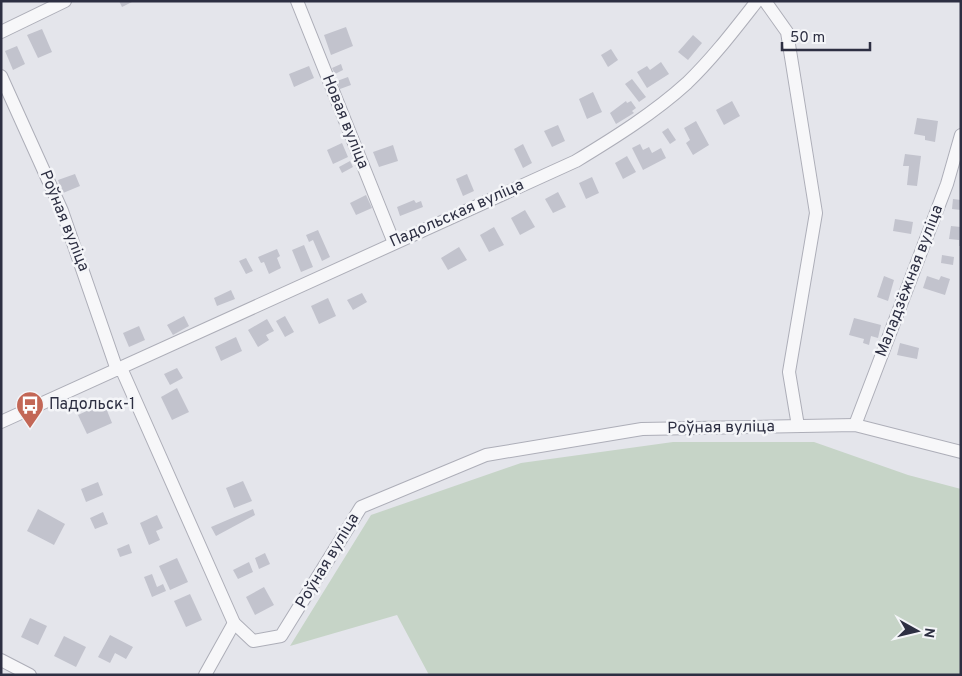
<svg xmlns="http://www.w3.org/2000/svg" width="962" height="676" viewBox="0 0 962 676" font-family="Overpass,sans-serif">
<rect width="100%" height="100%" fill="#e4e5eb"/>
<polygon fill="#c6d4c7" points="673,442 814,442 908,475 961,489 961,675 429,675 397,615 290,646 371,515 521,463"/>
<g fill="#c2c3cd">
<polygon points="119,1 134,1 122,7"/>
<polygon points="346,27 353,46 331,55 324,35"/>
<polygon points="42,29 52,52 38,58 27,35"/>
<polygon points="693,35 702,43 688,60 678,52"/>
<polygon points="17,46 25,64 13,70 5,51"/>
<polygon points="611,49 618,60 608,67 601,55"/>
<polygon points="661,62 669,74 647,88 637,72 647,66 650,70"/>
<polygon points="341,64 343,70 335,74 332,68"/>
<polygon points="309,66 314,78 294,87 289,74"/>
<polygon points="348,77 351,85 340,89 337,81"/>
<polygon points="632,79 646,97 639,102 625,84"/>
<polygon points="593,92 602,112 587,119 579,99"/>
<polygon points="626,101 627,103 631,101 636,108 632,111 634,113 616,124 610,113"/>
<polygon points="732,101 740,116 724,125 716,110"/>
<polygon points="917,118 938,121 935,142 925,140 925,136 914,134"/>
<polygon points="696,121 709,145 693,155 686,143 690,140 684,128"/>
<polygon points="558,125 565,141 552,147 544,131"/>
<polygon points="668,128 676,140 670,144 662,132"/>
<polygon points="342,143 348,157 333,164 327,150"/>
<polygon points="523,144 532,163 523,168 514,149"/>
<polygon points="640,144 643,150 649,147 652,153 661,148 666,158 643,170 632,148"/>
<polygon points="393,145 398,161 379,167 373,152"/>
<polygon points="905,154 921,156 917,186 907,185 909,166 903,166"/>
<polygon points="627,156 636,172 623,179 615,163"/>
<polygon points="350,161 353,167 342,173 339,167"/>
<polygon points="75,174 80,186 63,193 58,180"/>
<polygon points="467,174 474,191 463,196 456,179"/>
<polygon points="592,177 599,193 586,199 579,183"/>
<polygon points="558,192 566,207 553,213 545,199"/>
<polygon points="366,195 372,208 356,215 350,203"/>
<polygon points="953,199 961,200 961,210 952,209"/>
<polygon points="414,200 416,203 421,201 423,207 400,216 397,207"/>
<polygon points="525,210 535,227 520,235 511,218"/>
<polygon points="895,219 913,222 911,234 893,231"/>
<polygon points="951,226 961,227 961,246 959,246 959,240 949,239"/>
<polygon points="494,227 504,245 489,252 480,235"/>
<polygon points="318,230 330,257 322,261 313,240 309,242 306,235"/>
<polygon points="304,245 313,267 301,272 292,250"/>
<polygon points="459,247 467,260 448,270 441,258"/>
<polygon points="277,249 280,256 277,258 281,268 269,274 264,262 261,263 258,257"/>
<polygon points="942,255 954,257 953,265 941,263"/>
<polygon points="246,258 253,271 246,274 239,261"/>
<polygon points="884,276 894,280 888,301 877,297"/>
<polygon points="927,276 939,280 941,276 950,279 945,295 923,288"/>
<polygon points="231,290 235,299 217,306 214,298"/>
<polygon points="362,293 367,302 353,310 347,300"/>
<polygon points="328,298 336,316 319,324 311,306"/>
<polygon points="184,316 189,326 173,335 167,325"/>
<polygon points="285,316 294,332 285,337 276,321"/>
<polygon points="854,318 881,325 878,338 871,336 869,345 863,343 864,339 849,335"/>
<polygon points="267,319 274,331 266,335 269,340 258,347 248,330"/>
<polygon points="139,326 145,340 129,347 123,333"/>
<polygon points="236,337 242,351 221,361 215,347"/>
<polygon points="900,343 919,348 917,359 897,355"/>
<polygon points="177,368 183,378 170,385 164,374"/>
<polygon points="177,388 189,412 172,420 161,397"/>
<polygon points="104,403 112,423 87,434 78,415"/>
<polygon points="243,481 252,501 234,508 226,488"/>
<polygon points="98,482 103,495 86,502 81,489"/>
<polygon points="38,509 65,524 54,545 27,531"/>
<polygon points="253,509 255,515 216,536 211,527"/>
<polygon points="103,512 108,524 95,529 90,518"/>
<polygon points="157,515 163,528 156,531 160,540 149,545 140,523"/>
<polygon points="129,544 132,553 120,557 117,549"/>
<polygon points="265,553 270,564 259,569 255,558"/>
<polygon points="177,558 188,582 170,590 159,566"/>
<polygon points="249,562 253,572 238,579 233,570"/>
<polygon points="152,574 157,587 163,584 166,591 152,597 144,577"/>
<polygon points="264,587 274,605 255,615 246,597"/>
<polygon points="190,594 202,620 186,627 174,601"/>
<polygon points="30,618 47,626 38,645 21,637"/>
<polygon points="110,635 133,647 126,659 115,653 110,663 98,657"/>
<polygon points="64,636 86,647 76,667 54,656"/>
</g>
<g fill="none" stroke-linecap="round" stroke-linejoin="round">
<g stroke="#adaeb8" stroke-width="14">
<g id="street">
<polyline points="297,1 394,243"/>
<polyline points="765,1 787,32 816,213 789,372 798,426"/>
<polyline points="1,32 65,1"/>
<polyline points="1,76 62,211 117,370"/>
<polyline points="121,368 234,623 253,641 281,636 361,507 486,455 642,429 855,425 961,452"/>
<path d="M1,422L576,161C614,138 654,113 687,83C713,58 735,29 757,1"/>
<polyline points="855,425 947,184 961,135"/>
<polyline points="1,660 30,675"/>
<polyline points="205,675 234,623"/>
</g>
</g>
<use href="#street" stroke="#f7f7f9" stroke-width="12"/>
</g>
<defs>
<g id="bus-pin" transform="scale(1.4375)"><path d="M0 17L-7.5 6A9.5 9.5 0 1 1 7.5 6Z" fill="#c36756" stroke="#f4f5f8"/><path d="M-5-6H5V4H4V6H2V4H-2V6H-4V4H-5ZM-3.5-4V0h7V-4ZM-3.5 1.2v1.5H-2V1.2ZM2 1.2v1.5H3.5V1.2Z" fill="#fff"/></g>
</defs>
<g fill-rule="evenodd">
<use href="#bus-pin" x="30" y="405"/>
</g>
<g text-anchor="middle" dominant-baseline="central" stroke-width="5" stroke-linejoin="round" paint-order="stroke">
<g font-size="16" fill="#2d2f42" stroke="#f4f5f8">
<text transform="translate(345 122) rotate(68)">Новая вуліца</text>
<text transform="translate(457 214) rotate(-24)">Падольская вуліца</text>
<text transform="translate(64 221) rotate(68)">Роўная вуліца</text>
<text transform="translate(910 281) rotate(-69)">Маладзёжная вуліца</text>
<text transform="translate(721 428) rotate(-1)">Роўная вуліца</text>
<text transform="translate(328 561) rotate(-59)">Роўная вуліца</text>
</g>
<g font-size="16" fill="#2d2f42" stroke="#f4f5f8" text-anchor="start">
<text x="49" y="405">Падольск-1</text>
</g>
</g>
<rect width="962" height="676" fill="none" stroke="#2d2f42" stroke-width="5"/>
<g transform="translate(917 631) rotate(98)" stroke="#f4f5f8" stroke-width="4" paint-order="stroke">
<path d="M0-4L9 19L0 12L-9 19Z" fill="#2d2f42"/>
<text y="-8" font-size="14" font-weight="bold" text-anchor="middle" fill="#2d2f42">N</text>
</g>
<path d="M782 42v8h88v-8" fill="none" stroke="#2d2f42" stroke-width="2.5"/>
<text x="790" y="42" font-size="15" fill="#2d2f42" stroke="#f4f5f8" stroke-width="4" paint-order="stroke">50 m</text>
</svg>
